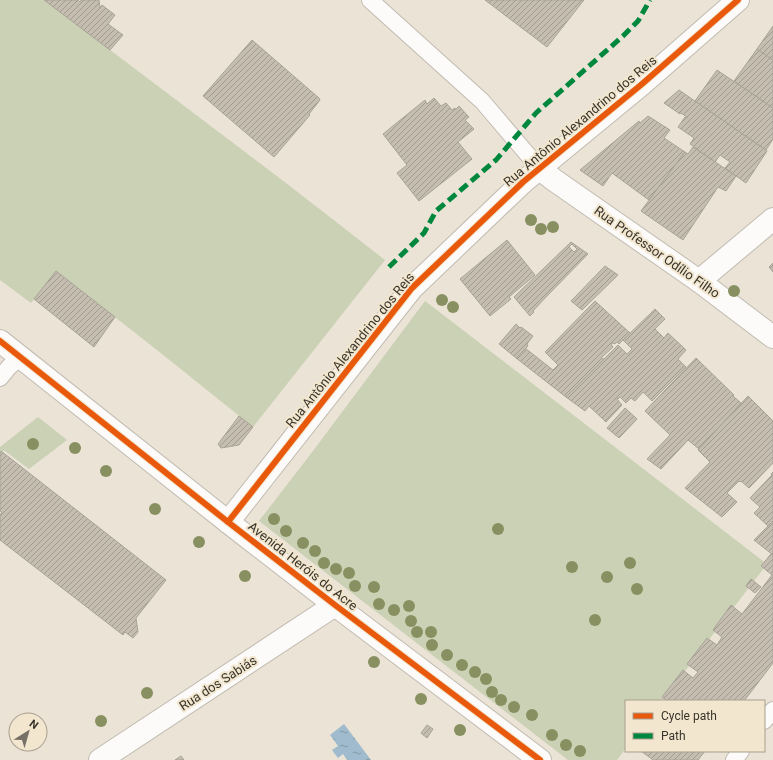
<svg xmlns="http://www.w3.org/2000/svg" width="773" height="760" viewBox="0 0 773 760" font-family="Roboto,sans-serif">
<defs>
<pattern id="water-ripples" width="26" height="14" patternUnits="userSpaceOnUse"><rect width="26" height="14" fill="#9fbbcd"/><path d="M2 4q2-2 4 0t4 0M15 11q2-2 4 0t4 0" fill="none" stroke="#8399a7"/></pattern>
<pattern id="building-hatch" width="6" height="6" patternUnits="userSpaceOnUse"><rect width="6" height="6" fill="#c5bdaf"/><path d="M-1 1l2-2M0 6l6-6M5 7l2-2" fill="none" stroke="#a19a8f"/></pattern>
</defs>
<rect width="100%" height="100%" fill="#eae3d6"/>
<g fill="#cbd1b5">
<polygon points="0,0 44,0 286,183 385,260 253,427 157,350 56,271 31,303 0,280"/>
<polygon points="425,301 767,564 662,701 626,701 626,748 617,760 568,760 259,521 313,451"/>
<polygon points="38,417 67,440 29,469 5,451 0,451 0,447"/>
</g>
<polygon fill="url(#water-ripples)" points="344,724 371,760 347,760 343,754 338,758 332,750 338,746 330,735"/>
<g fill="url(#building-hatch)" stroke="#a8a398" fill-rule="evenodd">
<polygon points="44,0 78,0 80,2 81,0 99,0 100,8 102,5 115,15 108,24 123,35 110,50"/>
<polygon points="485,0 584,0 547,47"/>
<polygon points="773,26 773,60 757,49"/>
<polygon points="252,40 319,98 320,100 309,114 310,115 274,157 203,96"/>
<polygon points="757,49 773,60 773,108 734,81"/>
<polygon points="717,70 773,108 773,139 766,150 695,101"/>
<polygon points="679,90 767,151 746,183 725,168 730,162 720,155 715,162 690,144 694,138 678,127 685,117 687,118 687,117 681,113 680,114 664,103"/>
<polygon points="434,98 441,106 446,103 452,110 455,108 456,109 459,106 467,115 469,117 465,120 474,129 458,142 472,159 419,201 397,173 407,165 383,134 425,100 427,104"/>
<polygon points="648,116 670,130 664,138 685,152 649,200 612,173 603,186 580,170 639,121 640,123"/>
<polygon points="693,147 736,176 726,191 718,187 683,240 641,211 685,152 688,154"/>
<polygon points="507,240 535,275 509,297 511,299 490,316 460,279"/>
<path d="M571,242L588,254L547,296L533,311L534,312L530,316L514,297ZM572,244L577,249L574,252L569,247Z"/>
<polygon points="773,263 773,272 769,267"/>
<polygon points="605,266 618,275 582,310 571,301"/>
<polygon points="56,271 115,317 94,347 34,299"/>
<polygon points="595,301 630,333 619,344 617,342 615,344 613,343 611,344 613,347 601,358 604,359 566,397 516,358 525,348 553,370 558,365 545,352"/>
<polygon points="655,309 665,319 655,329 664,338 668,333 686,350 678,359 686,367 652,401 643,392 635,401 631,398 626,403 620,397 618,399 618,398 617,399 622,405 606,422 589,406 585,411 566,397 618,345 627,354 632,349 623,340"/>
<polygon points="516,324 520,328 521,327 533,336 527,344 528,346 516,358 499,344"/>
<polygon points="696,358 734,395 733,396 741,403 699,449 688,440 661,469 647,459 670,435 645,411"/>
<polygon points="748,396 773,421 773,463 749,488 741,481 740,482 739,481 727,493 737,502 722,517 685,488 710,462 698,450"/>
<polygon points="625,408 637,419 619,438 607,428"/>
<polygon points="239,416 253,427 239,445 221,448 218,444"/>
<polygon points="1,451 166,580 136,618 138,632 133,638 125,632 123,635 0,540 0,515 2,512 0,511 0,453"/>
<polygon points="773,472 773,521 768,526 754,513 760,507 750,498 772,475 771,474"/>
<polygon points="773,521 773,555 754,540"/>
<polygon points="771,554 773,555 773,663 744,701 667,701 662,697 683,670 693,678 698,672 687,664 707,638 717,645 722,637 713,630 731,605 742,614 772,575 761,566"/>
<polygon points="751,579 761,587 755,593 746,586"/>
<polygon points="427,725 433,729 427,738 421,733"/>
<polygon points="641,751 705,751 698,760 653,760"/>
<polygon points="181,756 184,760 175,760"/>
</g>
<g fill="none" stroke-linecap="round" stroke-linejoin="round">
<g stroke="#c1bbb1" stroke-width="18">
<g id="service">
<polyline points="370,0 482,101 540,169"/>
<polyline points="0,378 9,367 20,357"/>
<polyline points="764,721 773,710"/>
<polyline points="734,760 741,751"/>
</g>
</g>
<g stroke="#c1bbb1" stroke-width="24">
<g id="minor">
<polyline points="540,169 554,180 699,281 773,337"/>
<polyline points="699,281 773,219"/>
<polyline points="0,341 228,522 335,605 540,760"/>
<polyline points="228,522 412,288 523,182 642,84 738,0"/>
<polyline points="100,760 335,605"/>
</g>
</g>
<use href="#service" stroke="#fcfbf9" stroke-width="16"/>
<use href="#minor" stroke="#fcfbf9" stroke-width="22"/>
<polyline stroke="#00873e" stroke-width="5" stroke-dasharray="10 5" stroke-linecap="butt" points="389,267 424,233 436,211 496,160 536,113 623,36 638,21 650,0"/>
<g stroke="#f2e6ce" stroke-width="8">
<g id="cycleway">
<polyline points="0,341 228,522 335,605 540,760"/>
<polyline points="228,522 412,288 523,182 642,84 738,0"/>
</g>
</g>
<use href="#cycleway" stroke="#e8590c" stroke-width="6"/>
</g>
<g fill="#889061">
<circle cx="531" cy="220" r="6"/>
<circle cx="553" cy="227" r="6"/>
<circle cx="541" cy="229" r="6"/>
<circle cx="734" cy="291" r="6"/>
<circle cx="442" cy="300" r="6"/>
<circle cx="453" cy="307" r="6"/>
<circle cx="33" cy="444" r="6"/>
<circle cx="75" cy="448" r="6"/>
<circle cx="106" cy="471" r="6"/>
<circle cx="155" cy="509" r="6"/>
<circle cx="274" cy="519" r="6"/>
<circle cx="498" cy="529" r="6"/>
<circle cx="286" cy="531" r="6"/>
<circle cx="199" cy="542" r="6"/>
<circle cx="303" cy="543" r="6"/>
<circle cx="315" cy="551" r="6"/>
<circle cx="324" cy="563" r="6"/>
<circle cx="630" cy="563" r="6"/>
<circle cx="572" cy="567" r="6"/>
<circle cx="336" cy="569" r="6"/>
<circle cx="349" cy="573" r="6"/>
<circle cx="245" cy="576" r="6"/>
<circle cx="607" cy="577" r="6"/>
<circle cx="355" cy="586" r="6"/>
<circle cx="374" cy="587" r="6"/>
<circle cx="637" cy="589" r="6"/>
<circle cx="379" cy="604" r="6"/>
<circle cx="409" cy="606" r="6"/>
<circle cx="394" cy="610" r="6"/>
<circle cx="595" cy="620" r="6"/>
<circle cx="411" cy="621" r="6"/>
<circle cx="417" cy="632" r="6"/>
<circle cx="431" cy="632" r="6"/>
<circle cx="432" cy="645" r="6"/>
<circle cx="447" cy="655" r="6"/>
<circle cx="374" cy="662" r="6"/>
<circle cx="462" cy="665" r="6"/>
<circle cx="475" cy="672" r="6"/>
<circle cx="486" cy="679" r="6"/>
<circle cx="492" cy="692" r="6"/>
<circle cx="147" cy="693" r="6"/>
<circle cx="421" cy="699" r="6"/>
<circle cx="501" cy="700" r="6"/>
<circle cx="514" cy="707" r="6"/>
<circle cx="532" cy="715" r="6"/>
<circle cx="101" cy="721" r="6"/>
<circle cx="460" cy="730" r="6"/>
<circle cx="552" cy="735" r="6"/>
<circle cx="566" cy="745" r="6"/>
<circle cx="580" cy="751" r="6"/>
</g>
<g text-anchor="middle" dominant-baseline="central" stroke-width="4" stroke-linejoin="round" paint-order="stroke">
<g font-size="13" fill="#39342b" stroke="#f2e6ce">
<text transform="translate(580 121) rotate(-40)">Rua Antônio Alexandrino dos Reis</text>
<text transform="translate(657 252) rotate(35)">Rua Professor Odílio Filho</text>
<text transform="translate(350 350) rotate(-51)">Rua Antônio Alexandrino dos Reis</text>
<text transform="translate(303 566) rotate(38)">Avenida Heróis do Acre</text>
<text transform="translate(218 683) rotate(-33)">Rua dos Sabiás</text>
</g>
</g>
<rect x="625" y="700" width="140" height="52" fill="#f2e6ce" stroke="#a89f8d"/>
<rect x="633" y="713" width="20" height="6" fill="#e8590c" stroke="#a89f8d"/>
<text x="661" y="720" font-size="12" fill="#39342b">Cycle path</text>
<rect x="633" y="733" width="20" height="6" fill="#00873e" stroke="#a89f8d"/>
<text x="661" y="740" font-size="12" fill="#39342b">Path</text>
<g transform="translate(28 732) rotate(37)"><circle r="19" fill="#f2e6ce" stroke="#a89f8d"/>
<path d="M0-3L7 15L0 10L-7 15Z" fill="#777167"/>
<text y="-6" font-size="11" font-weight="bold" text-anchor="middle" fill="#39342b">N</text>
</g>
</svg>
